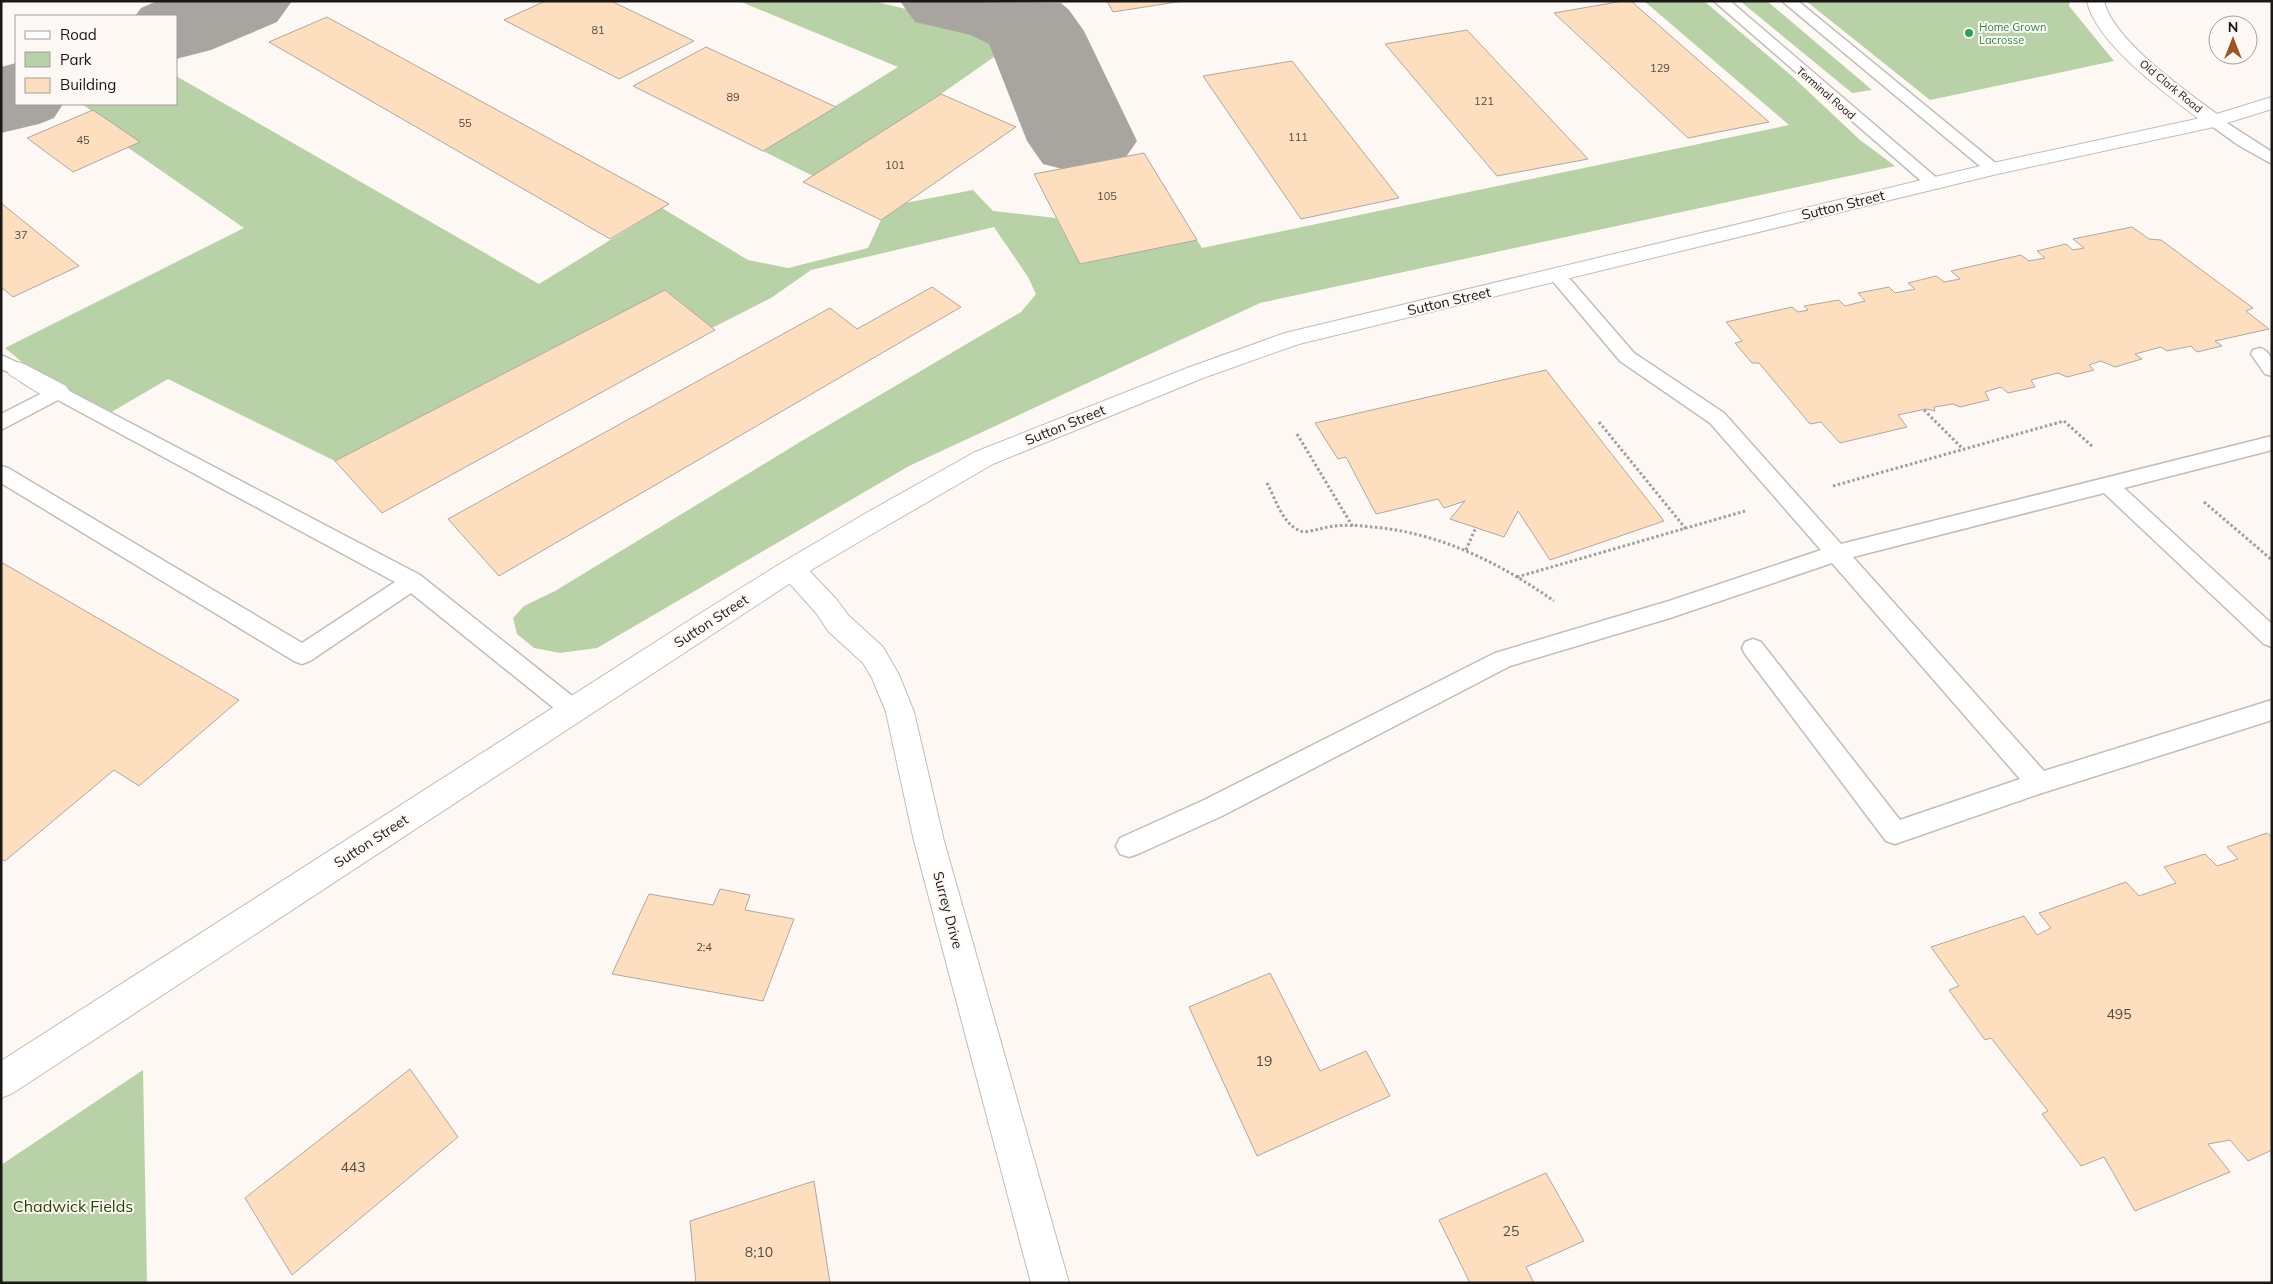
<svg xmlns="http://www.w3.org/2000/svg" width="2273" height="1284" viewBox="0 0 2273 1284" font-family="Mulish,sans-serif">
<rect width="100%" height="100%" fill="#fdf8f4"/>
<g fill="#b8d1a7">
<polygon points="739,1 873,1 995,31 1002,47 994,57 941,94 813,176 763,151 898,67"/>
<polygon points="1644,1 1704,1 1794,78 1860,140 1895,166 1260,303 909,466 597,648 560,653 534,648 517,634 513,618 524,606 555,591 805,439 1021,312 1036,294 1028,277 994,227 811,270 771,298 712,328 665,290 335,461 168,379 103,417 58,392 5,348 244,228 127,147 139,142 83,105 176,104 176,76 539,284 662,208 748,260 788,268 868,248 881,220 905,203 973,190 993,211 1056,218 1080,264 1197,240 1202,248 1789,125"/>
<polygon points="1740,1 1767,1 1872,90 1852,93"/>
<polygon points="1806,1 2070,1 2069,6 2114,61 1930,100"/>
<polygon points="143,1070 147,1283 1,1283 1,1165"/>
</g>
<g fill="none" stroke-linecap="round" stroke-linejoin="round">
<g fill="#a8a4a0" fill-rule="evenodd">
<polygon points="157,1 292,1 277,22 211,50 176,59 176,16 135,16 141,8"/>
<polygon points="900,1 1061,3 1069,10 1084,31 1137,141 1121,164 1082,174 1043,164 1027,141 989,44 971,35 915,22"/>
<polygon points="16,63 16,104 63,104 54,118 39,124 1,133 1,67"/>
</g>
</g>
<g fill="#fddebf" stroke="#ada8a4">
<polygon points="545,1 611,1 694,41 619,79 504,20"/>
<polygon points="1107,1 1183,1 1113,12"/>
<polygon points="1623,1 1631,1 1769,122 1688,138 1554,13"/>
<polygon points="327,17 669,204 610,239 269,42"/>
<polygon points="1467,30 1588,159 1497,176 1385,44"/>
<polygon points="706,47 836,107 763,151 633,86"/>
<polygon points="1292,61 1399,198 1301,219 1203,76"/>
<polygon points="941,94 1016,127 881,220 803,182"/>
<polygon points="93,110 140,142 73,172 27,138"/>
<polygon points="1144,153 1197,240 1080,264 1034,174"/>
<polygon points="1,203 79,266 13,297 1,287"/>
<polygon points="2132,227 2149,239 2161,240 2253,308 2246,311 2269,329 2215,341 2222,346 2197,352 2191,346 2167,351 2161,347 2135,354 2142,359 2115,367 2101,361 2089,365 2094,370 2067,377 2058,373 2031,380 2035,387 2008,393 2001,387 1985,392 1989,400 1960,407 1953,404 1934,407 1935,411 1926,409 1898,415 1907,427 1840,443 1821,422 1810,424 1759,363 1752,363 1735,343 1742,341 1726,322 1792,307 1798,312 1808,310 1804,306 1839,300 1845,306 1865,301 1858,293 1889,287 1895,293 1915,289 1908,283 1936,276 1944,282 1960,279 1951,271 2021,255 2029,261 2045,258 2037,251 2066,244 2073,250 2084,248 2073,239"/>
<polygon points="932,287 961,307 499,576 448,519 830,308 857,329"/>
<polygon points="665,290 715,330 382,513 335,461"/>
<polygon points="1546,370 1664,521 1550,560 1518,511 1504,537 1450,519 1465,501 1444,508 1438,499 1376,514 1346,457 1338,459 1315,423"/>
<polygon points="1,562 239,700 139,786 114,770 5,861 1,859"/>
<polygon points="2267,833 2272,837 2272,1150 2248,1161 2230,1140 2208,1144 2230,1172 2135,1211 2104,1157 2081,1166 2042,1114 2048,1111 1991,1038 1985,1040 1949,990 1959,986 1931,947 2024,916 2037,935 2051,928 2039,913 2126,882 2139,896 2176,883 2164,867 2205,854 2217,866 2238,859 2227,847"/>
<polygon points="720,889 750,895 745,910 794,919 763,1001 612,974 649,894 713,905"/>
<polygon points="1270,973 1320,1071 1366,1051 1390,1096 1257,1156 1189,1007"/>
<polygon points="410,1069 458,1137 292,1275 245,1198"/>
<polygon points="1546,1173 1584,1241 1526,1267 1534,1283 1470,1283 1439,1220"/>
<polygon points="814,1181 830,1283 696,1283 690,1221"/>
</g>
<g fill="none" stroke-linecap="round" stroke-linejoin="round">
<g stroke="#c1bdb8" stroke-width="3">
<g id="service">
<polygon points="1714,1 1730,1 1939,180 1941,183 1939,186 1927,186"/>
<polygon points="1782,1 1798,1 1999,166 2001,169 1999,172 1987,172"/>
<polygon points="2214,116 2219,118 2272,152 2272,164 2238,145 2209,124 2206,121 2209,118"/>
<polygon points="1557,270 1563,271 1634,353 1724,413 1841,544 2272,436 2272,450 2124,488 2272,624 2272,647 2264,644 2104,493 1853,557 2044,771 2272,700 2272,720 2039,794 1895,844 1886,841 1745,654 1742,648 1745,642 1753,639 1761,642 1900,820 2020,779 1832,563 1670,618 1510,666 1222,816 1138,854 1129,857 1120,854 1116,846 1120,838 1204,800 1495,653 1669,601 1821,550 1710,423 1620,361 1551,279 1548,275 1551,271"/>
<path d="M2260,348C2273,352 2272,364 2272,376L2265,374L2251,354L2253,350Z"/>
<polygon points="1,355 25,366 27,370 25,374 18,376 1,369"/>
<polygon points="58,385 420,575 581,703 585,710 581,717 573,720 565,717 411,593 310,661 302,664 294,661 1,483 1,466 8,468 302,643 395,582 58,400 1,430 1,414"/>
</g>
</g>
<g stroke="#c1bdb8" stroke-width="2">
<g id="minor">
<path d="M2087,1H2104C2113,41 2188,92 2221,117L2223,121L2221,125L2214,127L2207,125C2172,98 2096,45 2087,1Z"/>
<path d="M18,362L26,365L66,386L70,392L66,398C47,403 26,384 10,375L6,370L10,365Z"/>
<polygon points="792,559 801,562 837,600 848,615 883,647 899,675 914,712 944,841 1069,1283 1031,1283 914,841 886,712 872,678 863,663 828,631 817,614 783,576 779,569 783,562"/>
</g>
</g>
<g stroke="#c1bdb8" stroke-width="2">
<polygon id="trunk" points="2272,97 2272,109 2214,127 1993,175 1299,344 1203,378 993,464 886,526 801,576 713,634 13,1093 1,1098 1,1061 693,618 783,562 868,512 975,452 1187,368 1285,333 1993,163 2210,116"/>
</g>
<g stroke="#a09d9a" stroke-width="3" stroke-dasharray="2.5 2.5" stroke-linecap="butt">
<polyline points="1924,410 1963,449"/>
<polyline points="1599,422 1686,529"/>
<polyline points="1297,434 1353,527"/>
<path d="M1267,483C1275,498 1282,522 1298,530C1304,534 1313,530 1320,529C1336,524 1356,525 1373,527C1440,533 1500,563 1554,601"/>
<polyline points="1833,486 2064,421 2093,447"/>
<polyline points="2204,502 2272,560"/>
<polyline points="1466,550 1476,527"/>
<polyline points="1517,577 1745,511"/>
</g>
<use href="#service" fill="#fff" fill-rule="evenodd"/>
<use href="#minor" fill="#fff" fill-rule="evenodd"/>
<use href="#trunk" fill="#fff" fill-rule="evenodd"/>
</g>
<circle fill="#2e9e5b" stroke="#fdf8f4" stroke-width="2" cx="1969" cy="33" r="5"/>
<g text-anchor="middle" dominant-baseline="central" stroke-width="4" stroke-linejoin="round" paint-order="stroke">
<g font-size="11" fill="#27864d" stroke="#fdf8f4" text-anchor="start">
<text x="1979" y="27">Home Grown<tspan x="1979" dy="13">Lacrosse</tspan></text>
</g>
<g font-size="11" fill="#534a41">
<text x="598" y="30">81</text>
<text x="1660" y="68">129</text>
<text x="733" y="97">89</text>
<text x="1484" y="101">121</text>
<text x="465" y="123">55</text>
<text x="1298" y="137">111</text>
<text x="83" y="140">45</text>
<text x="895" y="165">101</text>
<text x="1107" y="196">105</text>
<text x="21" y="235">37</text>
<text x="704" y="947">2;4</text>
</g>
<g font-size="11" fill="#1a1817" stroke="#fdf8f4">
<text transform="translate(2171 86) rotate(39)">Old Clark Road</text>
<text transform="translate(1826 93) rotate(41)">Terminal Road</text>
</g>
<g font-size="14" fill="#1a1817" stroke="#fdf8f4">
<text transform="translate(1843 205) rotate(-14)">Sutton Street</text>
<text transform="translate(1449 301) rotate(-13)">Sutton Street</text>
<text transform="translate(1065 425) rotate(-22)">Sutton Street</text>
<text transform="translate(711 621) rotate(-33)">Sutton Street</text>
<text transform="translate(371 841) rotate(-33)">Sutton Street</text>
<text transform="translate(948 910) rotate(75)">Surrey Drive</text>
</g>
<g font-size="14" fill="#534a41">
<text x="2119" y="1014">495</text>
<text x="1264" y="1061">19</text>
<text x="353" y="1167">443</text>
<text x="1511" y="1231">25</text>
<text x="759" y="1252">8;10</text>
</g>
<g font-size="16" fill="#264504" stroke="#fdf8f4">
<text x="73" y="1206">Chadwick Fields</text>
</g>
</g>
<rect width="2273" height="1284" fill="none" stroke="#1a1817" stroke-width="5"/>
<rect x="15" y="15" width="162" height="90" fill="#fdf8f4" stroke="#a29e9c"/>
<rect x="25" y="31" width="25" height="8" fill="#ffffff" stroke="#a29e9c"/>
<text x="60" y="40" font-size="15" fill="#1a1817">Road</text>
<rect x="25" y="52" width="25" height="15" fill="#b8d1a7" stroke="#a29e9c"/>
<text x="60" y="65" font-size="15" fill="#1a1817">Park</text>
<rect x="25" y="78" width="25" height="15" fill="#fddebf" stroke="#a29e9c"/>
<text x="60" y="90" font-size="15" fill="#1a1817">Building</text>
<g transform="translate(2233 40)"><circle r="24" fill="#fdf8f4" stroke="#a29e9c"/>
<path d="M0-4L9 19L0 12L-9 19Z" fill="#9a5529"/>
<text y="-8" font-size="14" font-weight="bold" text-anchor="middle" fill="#1a1817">N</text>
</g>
</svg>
